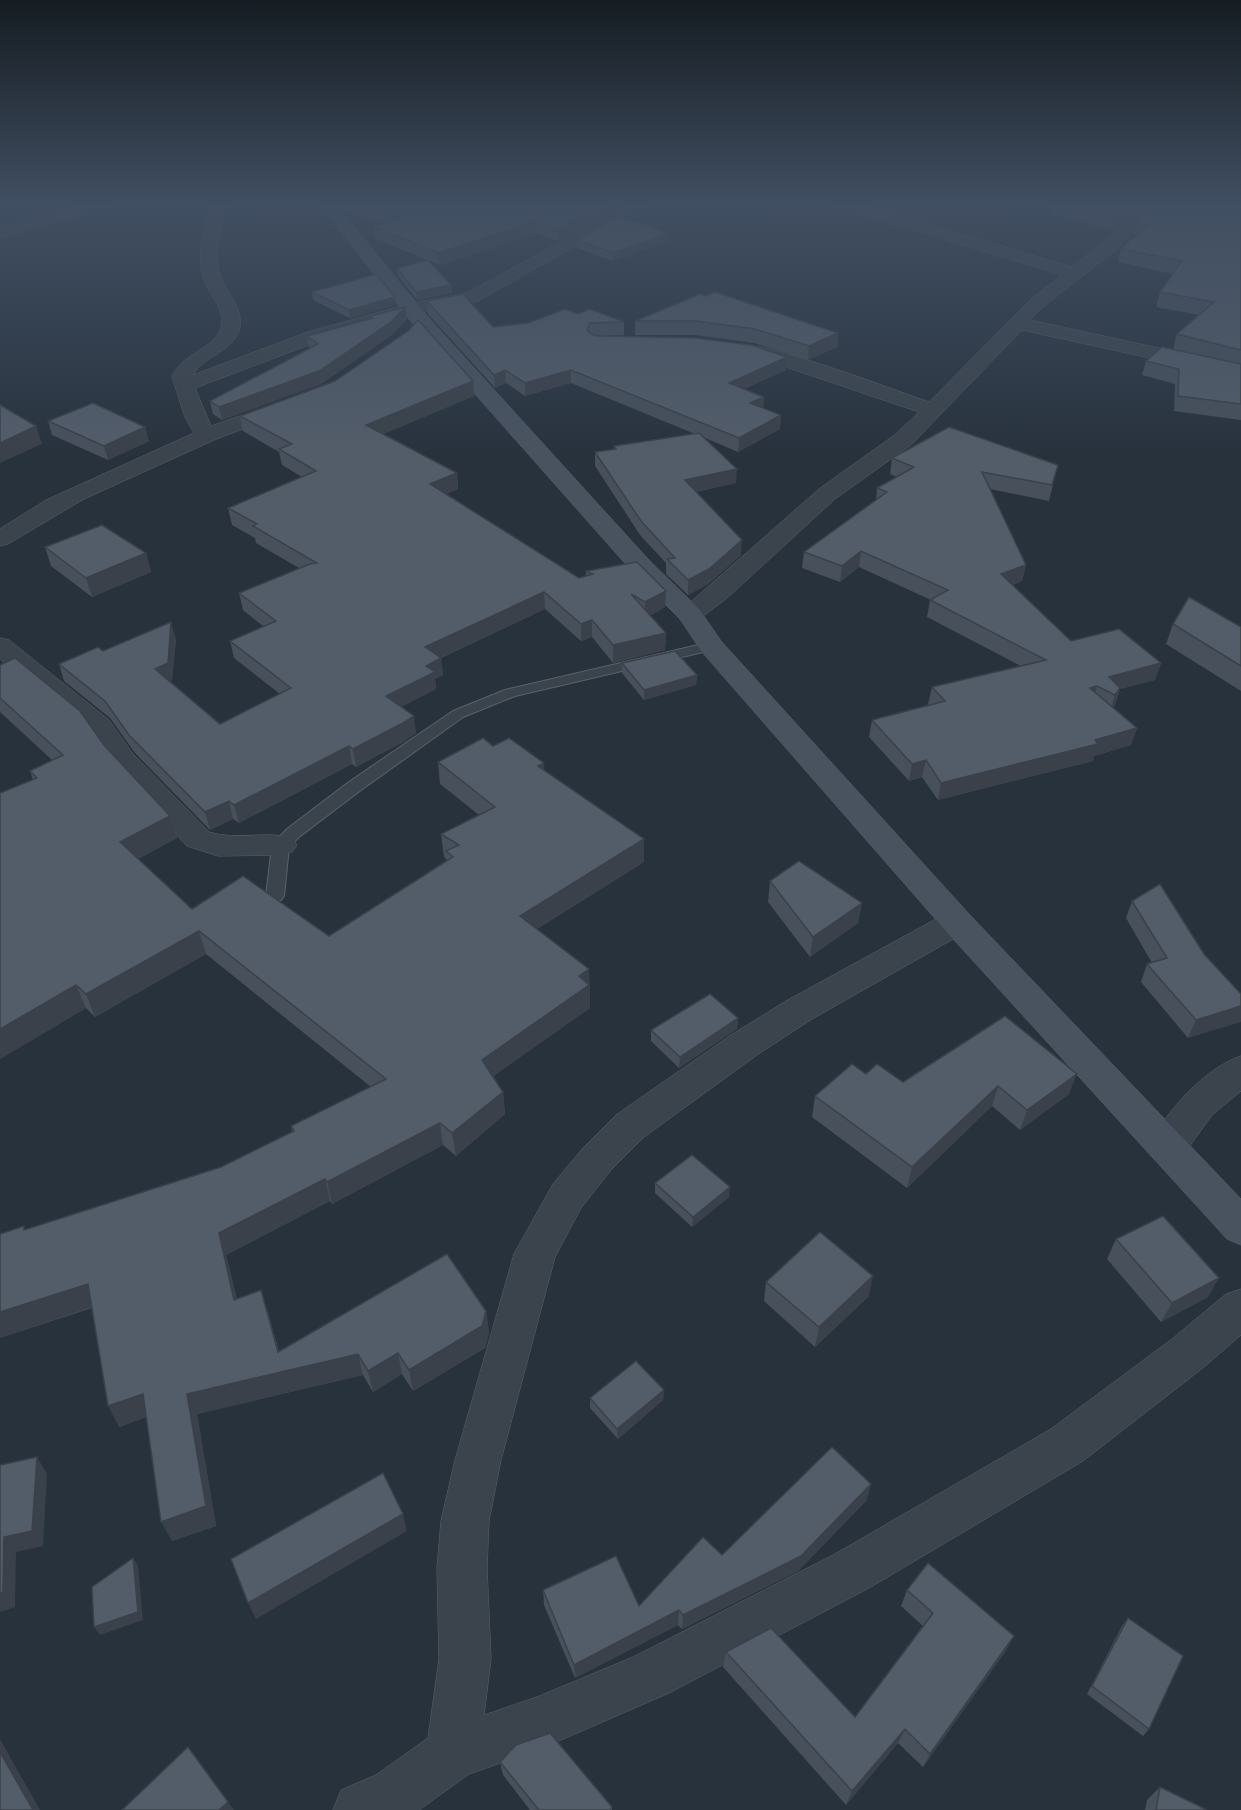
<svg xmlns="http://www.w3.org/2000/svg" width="1241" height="1810" viewBox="0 0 1241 1810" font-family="Jost,sans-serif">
<rect width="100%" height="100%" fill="#27323d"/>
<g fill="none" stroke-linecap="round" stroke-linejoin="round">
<g stroke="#59626b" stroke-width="2">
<polygon id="lane" points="711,642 716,643 718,646 716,649 515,696 463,717 361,790 299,837 289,847 284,896 281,900 275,902 269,900 266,896 272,845 287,829 349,782 453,711 505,690"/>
</g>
<g stroke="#59626b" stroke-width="1">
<g id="street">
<polygon points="89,203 113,203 111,206 0,238 0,228"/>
<path d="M214,203H230C221,224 214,248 219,271C224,291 246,309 239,331C231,353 203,356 193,375L308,332L412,303L467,293L632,203H651L478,301L415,314L322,340L195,388L211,426L283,401L290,403L293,407L290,411L214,440L84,499L8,544L0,546V529L46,500L194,433L185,417L172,377C181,353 215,349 221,328C226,309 208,293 203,276C196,251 204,226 214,203Z"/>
<path d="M833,203H857L1072,267L1106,240L1144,203H1161L1118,248L1043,307L1030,320L1241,366V378L1022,330L912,444L835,499L726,599L699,619L690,622L681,619L677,614L819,489L896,434L919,412L765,360L737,353L734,349L737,345C760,339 897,391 929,402L1031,299L1062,275L835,206Z"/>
<path d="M0,638L9,640L109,720L133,754L209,832C236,841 265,830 292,838L297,845L292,852L281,855L218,856L187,846L113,766L89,732L0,659Z"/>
<polygon points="957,910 969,914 974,922 969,930 812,1019 757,1055 644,1137 611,1170 581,1208 555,1257 501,1460 489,1521 487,1568 491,1659 484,1715 537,1697 633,1657 835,1554 1051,1429 1172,1339 1226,1294 1241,1289 1241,1335 1204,1367 1083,1461 869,1588 669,1693 538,1750 469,1774 419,1810 333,1810 341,1790 376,1775 428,1738 439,1659 437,1568 441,1521 455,1460 514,1254 553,1184 583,1148 616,1115 731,1035 786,1001 945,914"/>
<path d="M1241,1056V1091L1212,1115L1181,1158L1167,1163L1153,1158L1148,1147C1165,1113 1204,1068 1241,1056Z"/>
</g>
</g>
<g stroke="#59626b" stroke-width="1">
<polygon id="secondary" points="319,203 335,203 427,316 648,559 699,609 721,641 969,914 1241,1199 1241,1245 1227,1239 945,930 702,652 680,619 630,569 413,324"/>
</g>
<use href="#lane" fill="#3b444d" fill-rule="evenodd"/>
<use href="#street" fill="#3b444d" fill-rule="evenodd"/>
<use href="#secondary" fill="#495360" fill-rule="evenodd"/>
</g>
<g fill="#47505b">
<polygon points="337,203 593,203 601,217 558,241 536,233 440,265 428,260 451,285 452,293 417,300 398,276 397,268 427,260 375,238 373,226 383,223 344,210"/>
<polygon points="1054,203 1141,203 1113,230 1051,214"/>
<polygon points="1155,203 1230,203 1227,204 1241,207 1241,420 1174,411 1175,384 1142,375 1146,361 1201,356 1173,349 1177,334 1200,315 1156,307 1160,292 1173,274 1118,262 1121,249 1136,236 1133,235 1137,222"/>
<polygon points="668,233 668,241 613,261 577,248 577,240"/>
<polygon points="312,292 396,305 350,318 313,300"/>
<polygon points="705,296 838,333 837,347 808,360 754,343 695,335 635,335 635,321"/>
<polygon points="427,301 493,327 528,323 578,314 624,322 624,335 595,336 786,370 744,389 764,397 763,408 781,415 780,429 738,452 703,437 736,483 696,492 741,555 708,584 688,595 666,574 666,563 640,535 595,466 595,452 614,449 614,446 695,434 571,383 525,396 506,383 495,388 428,314"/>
<polygon points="370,316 407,319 393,334 321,384 222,420 213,414 210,401 309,348 307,336 370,319"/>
<polygon points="473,381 474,396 383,434 457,473 458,489 446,494 579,578 586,576 586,571 666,591 665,607 650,616 666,633 665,650 613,663 592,637 581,641 545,609 441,658 443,675 435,679 436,689 401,707 416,733 405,741 356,767 352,764 239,823 233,819 210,830 135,753 110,718 64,681 59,664 103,651 176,639 172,680 170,681 220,724 280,694 234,658 230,641 264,627 243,610 239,593 299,568 256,543 255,538 232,525 228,508 302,477 282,465 279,452 243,431 240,416"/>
<polygon points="48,421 149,441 108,460 52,435"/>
<polygon points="892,458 1058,465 1049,501 990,489 1026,565 1022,581 1013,585 1071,641 1161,663 1155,680 1120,689 1115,705 1113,708 1137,728 1131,745 1094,756 1093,761 938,800 922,777 909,781 869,737 872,720 929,705 928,704 932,687 1021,666 927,617 930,600 931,600 859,567 840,582 802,568 804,552 876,500 877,488 897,477 890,474"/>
<polygon points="45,547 146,553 151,572 92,597 51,566"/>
<polygon points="1173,624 1241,627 1241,691 1166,644"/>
<polygon points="622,663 697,675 696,685 644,700 622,673"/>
<polygon points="0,665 104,745 170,816 177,838 138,859 192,909 329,936 447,860 444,857 441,834 479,815 440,784 438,762 493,746 544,771 644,862 537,929 589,969 590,1008 493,1076 503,1092 505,1114 456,1156 443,1145 332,1204 330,1201 226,1255 237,1299 268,1312 279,1351 486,1311 489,1333 485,1348 413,1391 402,1374 373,1392 363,1375 197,1414 216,1526 172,1541 146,1417 119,1427 92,1308 0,1338 0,1234 25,1230 221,1167 292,1132 291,1126 371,1087 206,954 95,1017 86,1008 0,1059 33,780 30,771 52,760 0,712"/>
<polygon points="770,881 862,903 858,923 810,957 768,902"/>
<polygon points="1132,901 1204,954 1241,994 1188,1038 1141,982 1147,964 1152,963 1126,918"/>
<polygon points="1005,1016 1069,1094 1020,1130 992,1106 907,1188 812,1117 815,1096 866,1074 903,1082"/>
<polygon points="738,1018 737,1029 679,1068 651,1041 651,1030"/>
<polygon points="655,1183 729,1197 692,1227 655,1193"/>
<polygon points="1116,1239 1208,1297 1161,1322 1107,1259"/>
<polygon points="766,1282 869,1296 815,1347 764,1301"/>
<polygon points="664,1390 663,1400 618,1439 590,1408 590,1398"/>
<polygon points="867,1500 798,1571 682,1629 678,1625 575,1678 544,1605 543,1590 639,1606 722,1555"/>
<polygon points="907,1590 1014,1636 1005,1652 923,1767 898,1743 846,1805 723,1667 726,1652 855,1717 923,1626 901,1606"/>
<polygon points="1128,1618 1149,1729 1143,1736 1087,1694 1122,1626"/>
<polygon points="500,1762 612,1807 612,1810 530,1810 503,1775"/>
<polygon points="1160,1787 1207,1810 1145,1810 1147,1800"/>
</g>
<g fill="#3a414a">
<polygon points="1131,203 1141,203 1113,230 1116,217"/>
<polygon points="601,205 601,217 558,241 558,229"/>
<polygon points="536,221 536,233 440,265 438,253"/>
<polygon points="668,233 668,241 613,261 613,253"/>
<polygon points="451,285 452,293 417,300 416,292"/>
<polygon points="395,297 396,305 350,318 349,310"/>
<polygon points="405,307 407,319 393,334 321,384 222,420 219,407"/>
<polygon points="838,333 837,347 808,360 809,346"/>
<polygon points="787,357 786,370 729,396 729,383"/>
<polygon points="505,370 506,383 495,388 494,375"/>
<polygon points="571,370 571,383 525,396 525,383"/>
<polygon points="473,381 474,396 368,440 366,425"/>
<polygon points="764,397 763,411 750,403"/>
<polygon points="781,415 780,429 738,452 739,438"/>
<polygon points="36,426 42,444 0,463 0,443"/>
<polygon points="145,427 149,441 108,460 104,446"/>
<polygon points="737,469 736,483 685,494 685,480"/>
<polygon points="457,473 458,489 432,500 430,484"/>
<polygon points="742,540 741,555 708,584 688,595 688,580"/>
<polygon points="861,551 859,567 840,582 842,566"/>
<polygon points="146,553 151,572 92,597 86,578"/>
<polygon points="1026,565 1022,581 998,590 1001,574"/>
<polygon points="666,591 665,607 645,619 645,602"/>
<polygon points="544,592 545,609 427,664 425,647"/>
<polygon points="592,620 592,637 581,641 581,624"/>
<polygon points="171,622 176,639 172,680 160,686 155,669"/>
<polygon points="666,633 665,650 613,663 613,645"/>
<polygon points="441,658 443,675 435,679 436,689 388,714 386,696 426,666"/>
<polygon points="1161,663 1155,680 1120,689 1115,705 1110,712 1115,695 1109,677"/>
<polygon points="697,675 696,685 644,700 644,690"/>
<polygon points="1097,686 1092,703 1090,688"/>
<polygon points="414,716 416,733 405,741 356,767 353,749"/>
<polygon points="1137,728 1131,745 1094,756 1093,761 938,800 941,783"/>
<polygon points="349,746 352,764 239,823 234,805"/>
<polygon points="926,760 922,777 909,781 912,764"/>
<polygon points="544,763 545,785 538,766"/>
<polygon points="229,801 233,819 210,830 205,812"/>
<polygon points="170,816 177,838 127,865 120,842"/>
<polygon points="644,839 644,862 522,938 520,916"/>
<polygon points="862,903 858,923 810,957 813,937"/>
<polygon points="199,931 206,954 95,1017 86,994"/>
<polygon points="589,969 590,1008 484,1083 482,1060 579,976"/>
<polygon points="76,985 86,1008 0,1059 0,1029"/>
<polygon points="1241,1006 1241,1022 1188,1038 1196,1020"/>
<polygon points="738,1018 737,1029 679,1068 680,1057"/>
<polygon points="1077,1074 1069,1094 1020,1130 1027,1110"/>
<polygon points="998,1086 992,1106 907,1188 912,1167"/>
<polygon points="503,1092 505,1114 456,1156 452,1133"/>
<polygon points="440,1123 443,1145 332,1204 327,1182"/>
<polygon points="325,1179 330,1201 226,1255 242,1321 234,1300 219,1233"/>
<polygon points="730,1187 729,1197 692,1227 693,1217"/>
<polygon points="873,1276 869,1296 815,1347 819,1327"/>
<polygon points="1219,1278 1208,1297 1161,1322 1172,1303"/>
<polygon points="88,1284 98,1305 0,1338 0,1312"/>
<polygon points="261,1290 268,1312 284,1371 358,1354 363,1375 197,1414 216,1526 172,1541 161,1522 187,1394 278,1352"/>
<polygon points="486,1311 489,1333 485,1348 413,1391 409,1370"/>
<polygon points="398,1353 402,1374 373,1392 368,1371"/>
<polygon points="664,1390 663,1400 618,1439 617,1429"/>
<polygon points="143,1394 153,1415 119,1427 108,1406"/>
<polygon points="37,1457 47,1474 43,1546 16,1552 15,1607 0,1612 0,1593 4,1537"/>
<polygon points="871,1484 867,1500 798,1571 682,1629 683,1615"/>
<polygon points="403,1514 407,1531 256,1619 248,1603"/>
<polygon points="133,1558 138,1566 143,1620 100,1635 94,1627"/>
<polygon points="679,1610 678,1625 575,1678 574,1665"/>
<polygon points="1014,1636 1005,1652 923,1767 930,1754"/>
<polygon points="905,1729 898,1743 846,1805 852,1791"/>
<polygon points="0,1739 40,1810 33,1810 0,1752"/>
<polygon points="228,1802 234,1810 219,1810"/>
</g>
<g fill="#535d6a" stroke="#3a414a" stroke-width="1.5">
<polygon points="356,203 593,203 601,205 558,229 536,221 438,253 373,226 401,218"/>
<polygon points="1062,203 1131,203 1116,217"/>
<polygon points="1155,203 1220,203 1241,207 1241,350 1177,334 1214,302 1160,292 1182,261 1121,249 1148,225 1137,222"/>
<polygon points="619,216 668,233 613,253 577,240"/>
<polygon points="428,260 451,285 416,292 397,268"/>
<polygon points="376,274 395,297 349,310 312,292"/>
<polygon points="715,292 838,333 809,346 755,329 696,321 635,321 700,294 705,296"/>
<polygon points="463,294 493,327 528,323 565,309 578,314 590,309 624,322 590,323 587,330 591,334 598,336 695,338 751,345 787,357 729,383 764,397 750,403 781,415 739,438 571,370 525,383 505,370 494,375 427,301"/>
<polygon points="405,307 391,322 319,371 219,407 210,401 318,344 307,336 373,318 370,316"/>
<polygon points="418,320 473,381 366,425 457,473 430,484 579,578 593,574 586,571 637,562 666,591 645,602 631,594 666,633 613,645 592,620 581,624 544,592 425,647 441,658 426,666 435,672 386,696 414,716 403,723 353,749 349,746 234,805 229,801 205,812 129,735 105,701 59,664 98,647 103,651 171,622 168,663 155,669 220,724 291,688 230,641 276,621 239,593 310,564 317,563 253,526 257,524 228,508 316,471 279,449 292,444 240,416 335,381 408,331"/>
<polygon points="1162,347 1241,364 1241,404 1178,396 1179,369 1146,361"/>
<polygon points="93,403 145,427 104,446 48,421"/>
<polygon points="0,405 36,426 0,443"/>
<polygon points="949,427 1058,465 1052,485 982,472 1026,565 1001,574 1071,641 1119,629 1161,663 1109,677 1120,688 1115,695 1097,686 1090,688 1137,728 1095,740 1098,744 941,783 926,760 912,764 872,720 945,701 932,687 1046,660 930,600 948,590 861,551 842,566 804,552 887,492 877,488 914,467 892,458"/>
<polygon points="699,433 737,469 685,480 742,540 709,569 688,580 667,559 675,558 641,521 595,452 616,449 614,446"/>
<polygon points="102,525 146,553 86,578 45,547"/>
<polygon points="1189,597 1241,627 1241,666 1173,624"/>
<polygon points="675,651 697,675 644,690 622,663"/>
<polygon points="15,658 80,711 104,745 170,816 120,842 192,909 243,876 329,936 453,857 446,851 459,845 441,834 495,807 438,762 483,738 493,746 509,738 544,763 538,766 644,839 520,916 589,969 579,976 589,985 482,1060 503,1092 452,1133 440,1123 327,1182 325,1179 219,1233 234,1300 261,1290 278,1352 447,1254 486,1311 482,1326 409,1370 398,1353 368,1371 358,1354 187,1394 206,1506 161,1522 143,1394 108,1406 88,1284 0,1312 0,1234 24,1226 24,1230 221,1167 294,1131 291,1126 386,1079 199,931 86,994 76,985 0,1029 0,793 37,778 30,771 63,755 0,698 0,665"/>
<polygon points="799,861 862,903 813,937 770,881"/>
<polygon points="1160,884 1204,954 1241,994 1241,1006 1196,1020 1147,964 1167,958 1132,901"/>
<polygon points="710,994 738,1018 680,1057 651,1030"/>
<polygon points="1005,1016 1077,1074 1027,1110 998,1086 912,1167 815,1096 852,1064 866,1074 877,1064 903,1082"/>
<polygon points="692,1155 730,1187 693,1217 655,1183"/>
<polygon points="1163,1216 1219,1278 1172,1303 1116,1239"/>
<polygon points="820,1232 873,1276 819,1327 766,1282"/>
<polygon points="636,1361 664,1390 617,1429 590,1398"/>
<polygon points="832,1447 871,1484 801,1556 683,1615 679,1610 574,1665 543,1590 616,1556 639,1606 703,1537 722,1555"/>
<polygon points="37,1457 32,1531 4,1537 3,1592 0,1593 0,1465"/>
<polygon points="383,1473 403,1514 248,1603 231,1559"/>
<polygon points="133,1558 138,1612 94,1627 92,1587"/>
<polygon points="928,1563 1014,1636 930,1754 905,1729 852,1791 726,1652 771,1628 855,1717 933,1613 907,1590"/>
<polygon points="1128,1618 1183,1656 1149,1729 1092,1686"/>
<polygon points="550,1733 612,1807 610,1810 539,1810 500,1762 516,1745"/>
<polygon points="188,1747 228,1802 219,1810 122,1810"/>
<polygon points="0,1752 33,1810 0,1810"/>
<polygon points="1160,1787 1207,1810 1156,1810"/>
</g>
<linearGradient id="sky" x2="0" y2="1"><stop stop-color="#151c22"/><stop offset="0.45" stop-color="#414f62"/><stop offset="1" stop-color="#414f62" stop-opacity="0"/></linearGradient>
<rect width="1241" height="456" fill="url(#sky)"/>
</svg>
